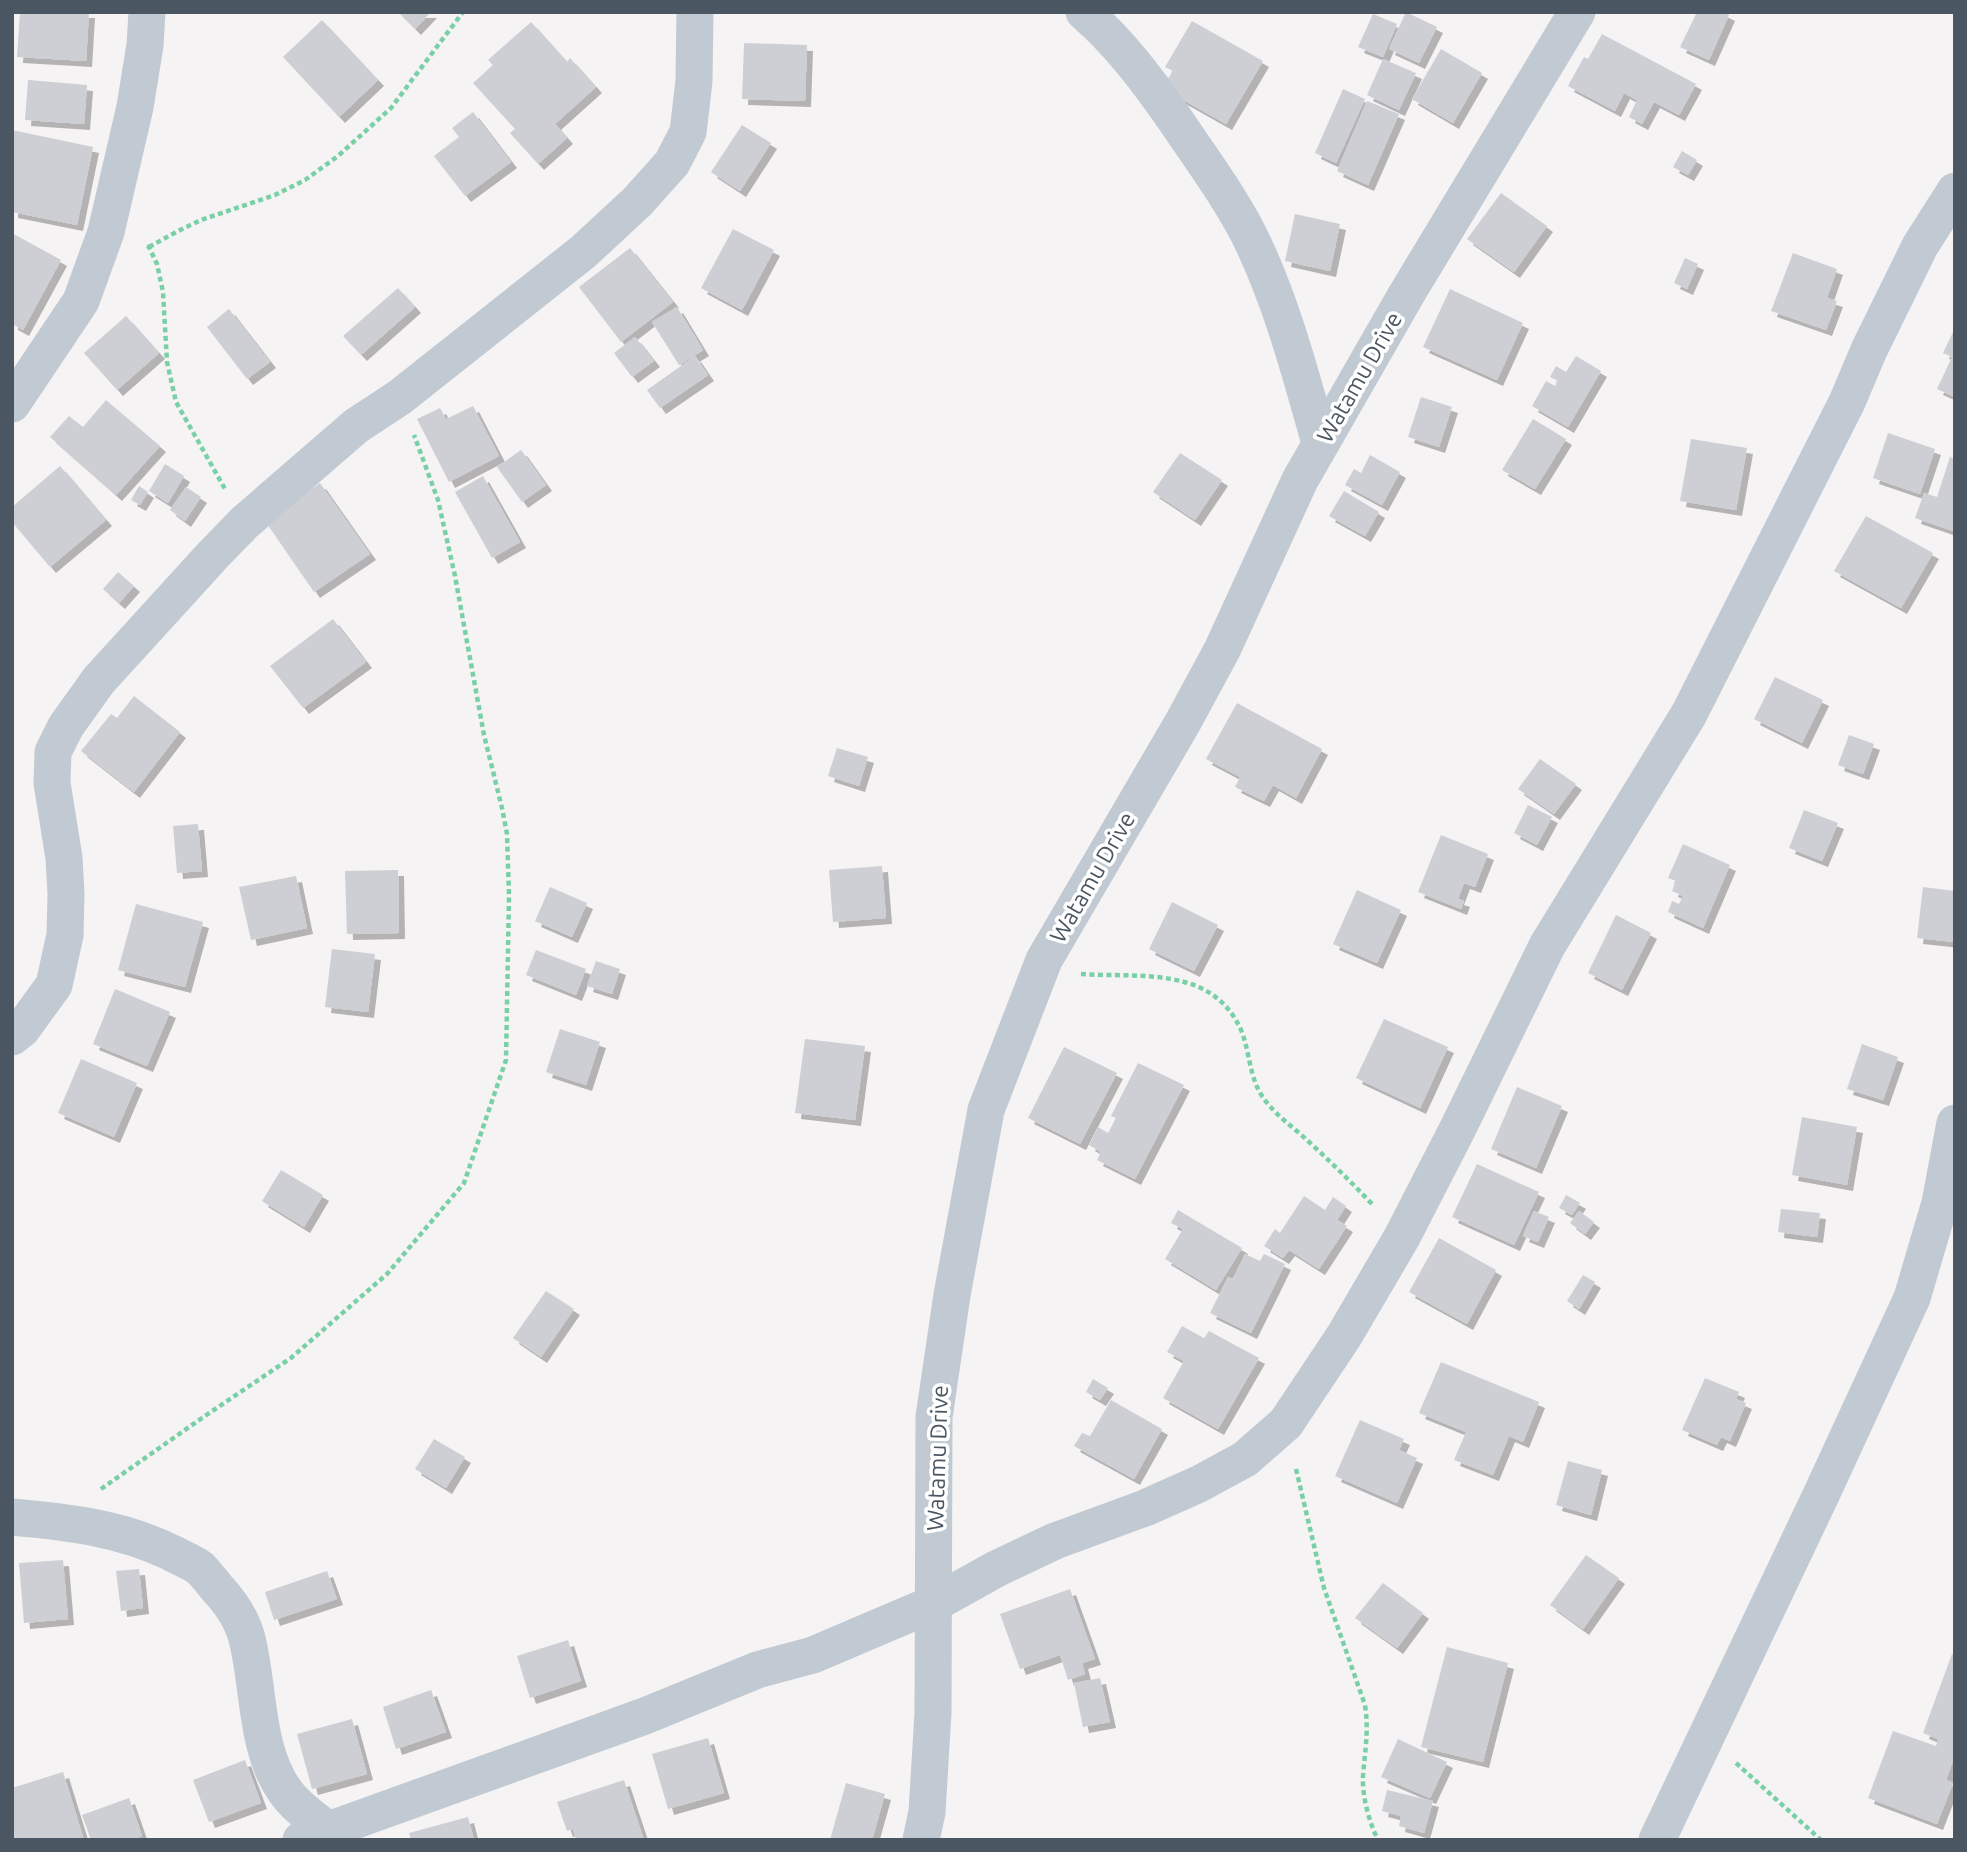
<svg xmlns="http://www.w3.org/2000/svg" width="1967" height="1852" viewBox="0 0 1967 1852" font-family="Ubuntu,sans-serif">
<defs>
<filter id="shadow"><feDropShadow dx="6" dy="6" stdDeviation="0" flood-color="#0004"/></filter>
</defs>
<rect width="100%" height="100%" fill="#f5f3f3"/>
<g fill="#cdcfd5" filter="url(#shadow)">
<polygon points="20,12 89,12 86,61 17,57"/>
<polygon points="398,12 431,12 415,29"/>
<polygon points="1406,12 1437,27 1419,63 1389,49"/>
<polygon points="1697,12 1723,12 1729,15 1709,60 1680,47"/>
<polygon points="1373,14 1397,24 1383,57 1358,47"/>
<polygon points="322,20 378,80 339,117 283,57"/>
<polygon points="1192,21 1263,61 1226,124 1162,88 1173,71 1165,67"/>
<polygon points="531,22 567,62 570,58 596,87 555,124 567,138 538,164 510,133 515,129 473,83 493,65 488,60"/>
<polygon points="1602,34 1696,84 1679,115 1654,102 1642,124 1629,117 1637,100 1624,93 1615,111 1568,86 1584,57 1588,59"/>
<polygon points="744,43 807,45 805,101 742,99"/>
<polygon points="1441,49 1482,73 1453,123 1412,99"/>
<polygon points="1383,59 1416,73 1399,110 1367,95"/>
<polygon points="28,80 87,85 84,124 25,120"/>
<polygon points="1343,89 1365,99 1336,163 1315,153"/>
<polygon points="1367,101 1399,114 1368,185 1337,171"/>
<polygon points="473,112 511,162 465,196 434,156 459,137 452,128"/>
<polygon points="742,125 771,143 740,191 711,172"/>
<polygon points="12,130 93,147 77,225 12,212"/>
<polygon points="1682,151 1697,160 1688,175 1673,167"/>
<polygon points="1501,193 1547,226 1514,272 1467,239"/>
<polygon points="1295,214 1340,224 1330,271 1285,261"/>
<polygon points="733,229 774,250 742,310 701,288"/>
<polygon points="12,233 61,260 23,330 12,324"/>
<polygon points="630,248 673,302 621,342 579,287"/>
<polygon points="1793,253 1837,269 1827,298 1837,301 1826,330 1771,311"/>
<polygon points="1685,258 1698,264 1687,289 1674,283"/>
<polygon points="398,288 415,307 361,355 343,336"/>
<polygon points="1450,289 1523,323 1497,380 1423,347"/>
<polygon points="677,307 703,350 679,365 652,322"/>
<polygon points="229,309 270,362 247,379 207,327"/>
<polygon points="126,316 159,353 117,390 84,353"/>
<polygon points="1955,328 1955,397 1937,389 1952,357 1943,353"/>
<polygon points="635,337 654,361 632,377 614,353"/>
<polygon points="695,356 708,375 660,408 647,390"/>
<polygon points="1576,356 1601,371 1568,427 1532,406 1546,381 1555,386 1558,381 1550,377 1556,366 1566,372"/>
<polygon points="1421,397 1452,407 1439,447 1408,437"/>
<polygon points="106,400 160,446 116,495 50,437 69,416 83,427"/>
<polygon points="473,406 499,456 449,482 417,419 440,408 446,419"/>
<polygon points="1533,419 1566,439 1535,489 1502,470"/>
<polygon points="1888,433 1935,449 1920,494 1873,478"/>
<polygon points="1691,439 1747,448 1736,510 1680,501"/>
<polygon points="521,450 546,485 522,502 497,467"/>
<polygon points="1180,453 1222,480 1195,520 1153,492"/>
<polygon points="1370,455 1400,472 1382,505 1345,485 1354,469 1361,473"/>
<polygon points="1950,457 1955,459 1955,526 1953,531 1915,518 1924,493 1937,497"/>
<polygon points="165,464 184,476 168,503 149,491"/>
<polygon points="60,466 106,520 50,567 12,522 12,507"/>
<polygon points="483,476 520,542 492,558 455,492"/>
<polygon points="320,483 370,554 314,592 265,521"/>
<polygon points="139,486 148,492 140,505 131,500"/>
<polygon points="186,487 201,497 185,521 170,510"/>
<polygon points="1344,491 1379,512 1365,536 1329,516"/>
<polygon points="1866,516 1933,553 1901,608 1834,571"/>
<polygon points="118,572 134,586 119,603 103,589"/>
<polygon points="333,619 366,662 303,708 270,666"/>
<polygon points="1775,677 1823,700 1802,743 1754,719"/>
<polygon points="134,696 180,732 134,792 81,751 111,714 117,718"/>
<polygon points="1237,703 1322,749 1296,798 1273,785 1264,801 1235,787 1240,777 1206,759"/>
<polygon points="1849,735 1874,744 1863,774 1838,765"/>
<polygon points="837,748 868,757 859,786 828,776"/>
<polygon points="1540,759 1576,784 1554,814 1518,789"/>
<polygon points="1528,805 1552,817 1537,845 1514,833"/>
<polygon points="1804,810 1838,823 1822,861 1789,848"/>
<polygon points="198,824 202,871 177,873 173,826"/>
<polygon points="1441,835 1488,854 1475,887 1464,883 1458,899 1464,901 1461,909 1418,892"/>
<polygon points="1683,844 1730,865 1703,928 1668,912 1672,901 1679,904 1683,896 1672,891 1676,881 1668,878"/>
<polygon points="882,866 886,918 833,922 829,870"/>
<polygon points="398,870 399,933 347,934 345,871"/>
<polygon points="296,876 307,928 251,940 239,887"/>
<polygon points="550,887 587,903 572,937 535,921"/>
<polygon points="1923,887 1955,891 1954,942 1917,938"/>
<polygon points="1357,890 1401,910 1377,963 1333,944"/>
<polygon points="1172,902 1218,925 1194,971 1149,949"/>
<polygon points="136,904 203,922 185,987 118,970"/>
<polygon points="1616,915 1651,933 1622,990 1588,973"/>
<polygon points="332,949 375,954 368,1012 325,1007"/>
<polygon points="536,950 586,969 576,995 526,975"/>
<polygon points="596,961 620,969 612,994 587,986"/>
<polygon points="115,989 170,1012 147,1066 93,1044"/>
<polygon points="1384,1019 1448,1047 1420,1108 1356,1078"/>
<polygon points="560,1029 600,1042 586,1085 546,1072"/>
<polygon points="805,1039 865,1046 855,1120 795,1113"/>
<polygon points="1862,1044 1898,1057 1883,1100 1847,1089"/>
<polygon points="1064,1047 1117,1073 1080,1144 1028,1118"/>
<polygon points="81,1059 137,1083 114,1137 58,1113"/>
<polygon points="1138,1063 1184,1085 1135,1179 1097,1160 1101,1152 1089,1145 1098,1127 1108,1133 1116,1118 1111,1116"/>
<polygon points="1517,1087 1562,1106 1536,1168 1491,1149"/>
<polygon points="1802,1117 1857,1127 1847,1185 1792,1175"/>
<polygon points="1477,1164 1539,1192 1514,1245 1452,1217"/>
<polygon points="281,1170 323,1195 304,1227 262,1201"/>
<polygon points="1566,1195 1580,1203 1572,1215 1559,1208"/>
<polygon points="1304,1196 1325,1210 1333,1197 1346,1206 1337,1220 1347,1226 1319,1269 1289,1250 1283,1258 1264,1246 1275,1229 1280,1233"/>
<polygon points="1781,1209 1820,1213 1817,1237 1778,1232"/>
<polygon points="1178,1210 1242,1248 1216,1290 1165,1259 1183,1229 1171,1223"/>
<polygon points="1534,1211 1549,1217 1538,1242 1523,1236"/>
<polygon points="1579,1211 1594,1222 1585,1234 1570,1223"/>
<polygon points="1439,1238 1496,1270 1467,1324 1409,1292"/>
<polygon points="1245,1254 1260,1261 1264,1254 1285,1264 1251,1333 1210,1313 1228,1277 1233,1279"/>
<polygon points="1583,1275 1595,1282 1579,1309 1567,1301"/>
<polygon points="546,1291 574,1309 541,1357 513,1338"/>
<polygon points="1182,1326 1204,1338 1209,1331 1259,1358 1218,1429 1163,1398 1184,1361 1167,1352"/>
<polygon points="1441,1362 1539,1402 1523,1442 1509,1436 1493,1475 1454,1460 1466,1432 1419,1413"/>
<polygon points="1705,1378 1739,1392 1736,1399 1746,1403 1730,1441 1721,1437 1717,1445 1682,1430"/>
<polygon points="1093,1379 1108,1388 1100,1400 1086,1392"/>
<polygon points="1111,1400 1162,1429 1134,1479 1074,1446 1082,1433 1090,1436"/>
<polygon points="1360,1420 1404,1439 1399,1450 1417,1458 1397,1503 1335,1476"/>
<polygon points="434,1439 465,1457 446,1488 415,1469"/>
<polygon points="1568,1461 1602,1470 1591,1515 1556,1505"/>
<polygon points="1586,1555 1619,1578 1583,1629 1550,1605"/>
<polygon points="63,1560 68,1619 24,1623 19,1563"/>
<polygon points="139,1569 143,1608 121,1611 116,1571"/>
<polygon points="327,1571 337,1599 274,1620 265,1592"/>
<polygon points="1383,1583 1423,1613 1397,1648 1355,1618"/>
<polygon points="1070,1589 1095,1659 1082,1663 1085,1674 1068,1680 1060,1655 1020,1669 1000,1614"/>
<polygon points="568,1640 581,1681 530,1698 517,1656"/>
<polygon points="1447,1647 1508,1663 1483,1762 1421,1747"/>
<polygon points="1952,1654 1955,1655 1955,1755 1946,1780 1953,1783 1937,1824 1868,1798 1893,1731 1936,1746 1938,1739 1923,1733"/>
<polygon points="1100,1678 1110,1722 1083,1727 1074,1683"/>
<polygon points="431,1690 446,1732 396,1749 383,1707"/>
<polygon points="352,1719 367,1774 312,1789 297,1734"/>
<polygon points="708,1738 724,1793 668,1809 652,1754"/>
<polygon points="1398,1739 1447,1762 1430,1798 1381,1777"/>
<polygon points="245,1760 261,1803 209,1822 193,1780"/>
<polygon points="63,1772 84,1840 12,1840 12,1788"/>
<polygon points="624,1780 644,1840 576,1840 573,1829 567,1831 557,1802"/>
<polygon points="846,1783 885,1794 872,1840 830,1840"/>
<polygon points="1387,1790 1433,1801 1424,1833 1399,1826 1401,1816 1382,1811"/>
<polygon points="129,1798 142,1836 132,1840 91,1840 82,1815"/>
<polygon points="468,1817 474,1840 411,1840 409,1833"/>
</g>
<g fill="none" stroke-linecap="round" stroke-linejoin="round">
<g stroke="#7ad0a6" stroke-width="4.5" stroke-dasharray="5 3.5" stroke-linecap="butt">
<polyline points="147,246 149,247 157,264 163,292 167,362 176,402 225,489"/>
<polyline points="149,247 178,231 201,220 275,195 305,180 338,156 391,108 463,12"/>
<path d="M1081,974C1139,978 1212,965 1241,1030C1250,1052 1249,1076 1262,1096C1274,1114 1293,1127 1308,1141C1331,1162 1352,1183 1373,1205"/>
<path d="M1296,1469L1324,1588L1365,1705C1369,1731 1365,1750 1363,1776C1362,1796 1369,1822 1378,1840"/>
<polyline points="101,1489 202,1418 291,1358 387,1274 464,1183 506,1060 509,895 507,834 502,808 484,735 455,576 438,500 414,435"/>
<polyline points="1736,1763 1821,1840"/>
</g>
<g stroke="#c1cad2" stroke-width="37">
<path d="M1084,12C1120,43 1149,82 1176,121C1201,158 1227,193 1248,233C1281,299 1300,372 1320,443"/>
<polyline points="12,404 81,301 106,232 135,107 145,45 147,12"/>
<polyline points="12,1037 22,1029 54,985 65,935 66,894 64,858 52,783 53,752 66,726 99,680 213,555 244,523 356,426 400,397 583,252 637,202 672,163 688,132 694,81 695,12"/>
<path d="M12,1517C68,1522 121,1528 172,1553C181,1558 192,1562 200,1568C206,1574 212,1582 217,1588C231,1603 244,1623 248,1643C259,1690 256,1751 285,1791C296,1807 313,1818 328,1830"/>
<polyline points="301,1840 642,1717 757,1670 813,1655 935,1603 996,1569 1055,1541 1145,1508 1199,1484 1245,1459 1286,1423 1344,1336 1402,1237 1457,1130 1547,946 1689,714 1847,402 1869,350 1920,246 1955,191"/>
<polyline points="921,1840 927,1812 933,1713 934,1417 952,1295 986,1110 1044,960 1183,722 1222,650 1300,480 1406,295 1577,12"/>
<polyline points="1657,1840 1821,1495 1912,1298 1940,1203 1955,1123"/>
</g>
</g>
<g text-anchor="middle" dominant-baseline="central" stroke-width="7" stroke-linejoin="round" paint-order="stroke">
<g font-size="23" fill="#4a5661" stroke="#fff">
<text transform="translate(1359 377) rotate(-60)">Watamu Drive</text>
<text transform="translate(1092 877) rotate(-60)">Watamu Drive</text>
<text transform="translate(937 1458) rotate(-88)">Watamu Drive</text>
</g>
</g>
<rect width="1967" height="1852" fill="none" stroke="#4a5661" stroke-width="28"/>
</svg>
